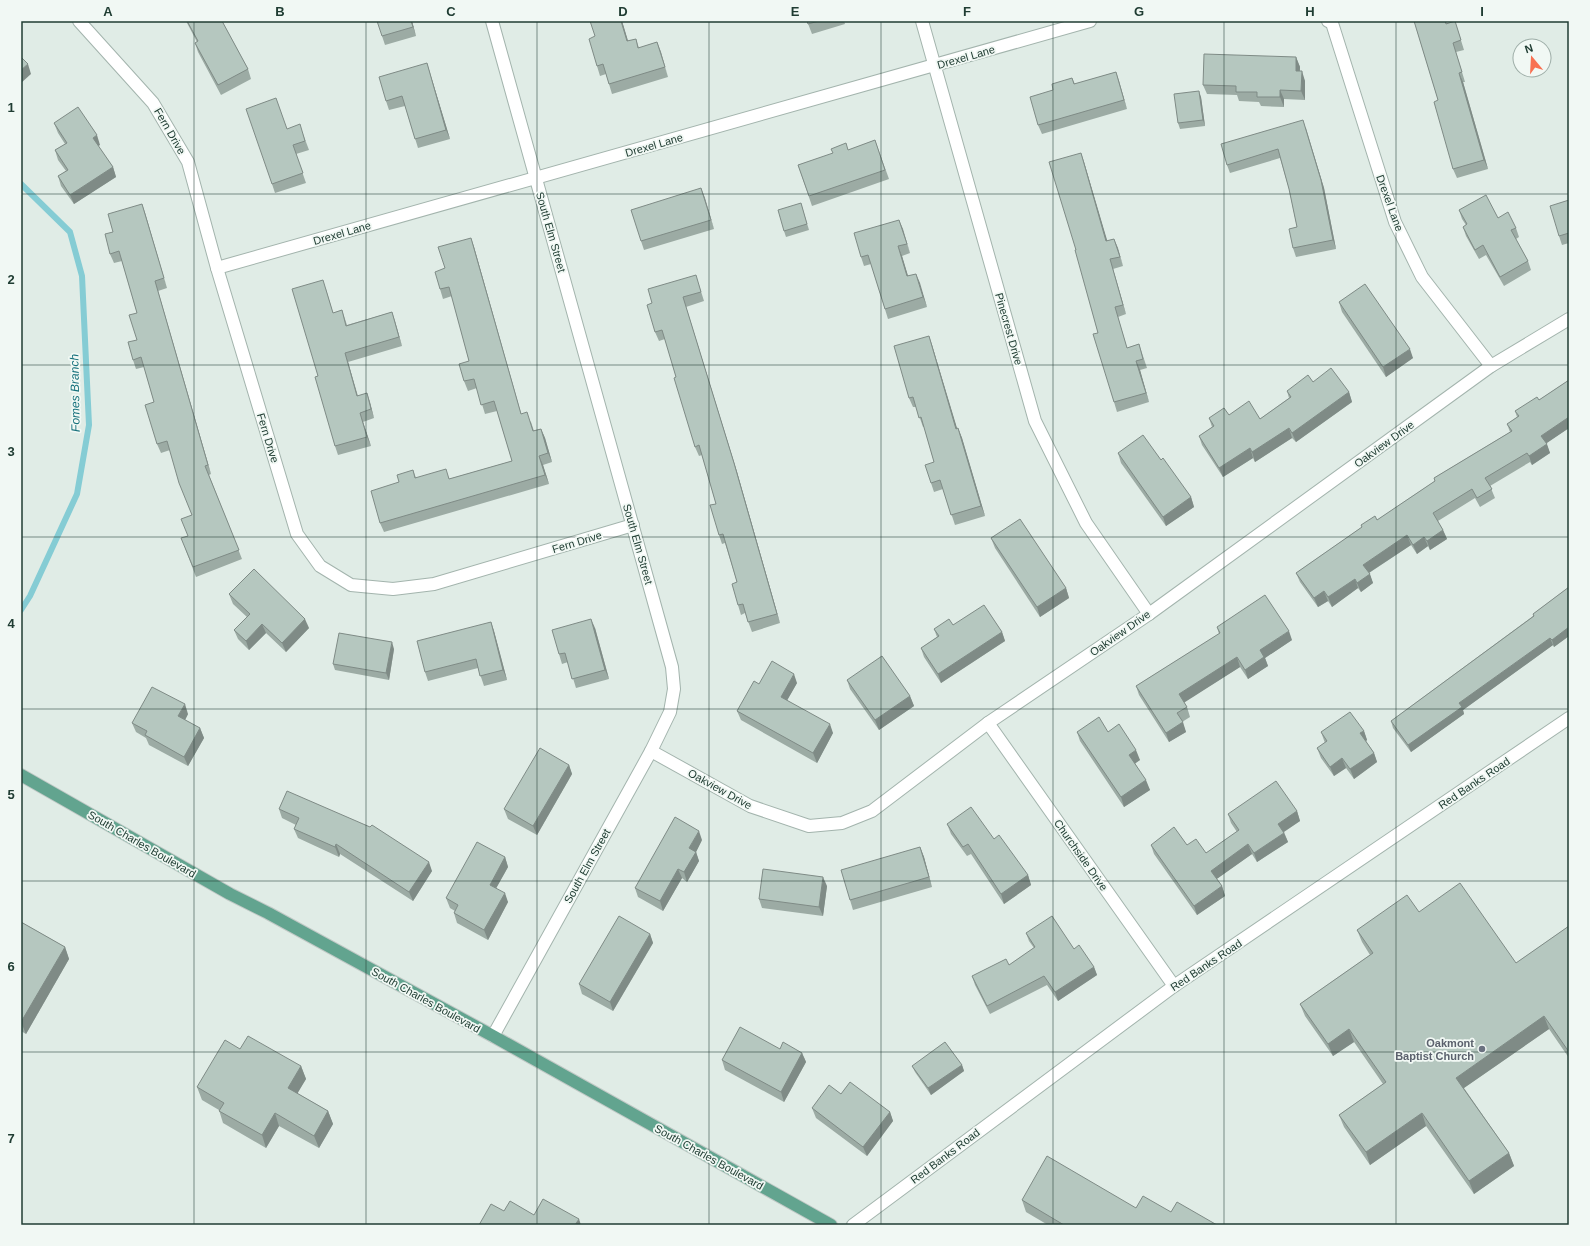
<svg xmlns="http://www.w3.org/2000/svg" width="1590" height="1246" viewBox="0 0 1590 1246" font-family="Helvetica,sans-serif">
<rect width="100%" height="100%" fill="#e0ece6"/>
<g fill="none" stroke-linecap="round" stroke-linejoin="round">
<polyline stroke="#85ccd4" stroke-width="6" points="21,184 70,232 82,276 89,425 77,494 30,596 21,610"/>
<g stroke="#a3b4ad" stroke-width="14">
<g id="minor">
<polyline points="79,21 153,103 188,162 217,268 297,534 320,566 351,585 393,589 434,584 633,525"/>
<polyline points="492,21 672,667 674,689 670,712 651,751 493,1036"/>
<polyline points="922,21 1035,421 1086,523 1149,614"/>
<polyline points="1328,21 1332,23 1395,222 1422,277 1491,366"/>
<polyline points="217,268 1090,21"/>
<polyline points="988,723 1174,986"/>
<polyline points="651,751 750,806 809,826 842,823 872,811 988,723 1149,614 1491,366 1569,319"/>
</g>
</g>
<g stroke="#a3b4ad" stroke-width="14">
<polyline id="tertiary" points="853,1225 1174,986 1569,718"/>
</g>
<g stroke="#c1c9c6" stroke-width="14">
<polyline id="primary" points="21,775 230,894 268,913 493,1036 831,1225"/>
</g>
<use href="#minor" stroke="#fff" stroke-width="12"/>
<use href="#tertiary" stroke="#fff" stroke-width="12"/>
<use href="#primary" stroke="#62a48f" stroke-width="12"/>
</g>
<g fill="#9caba4">
<polygon points="186,21 222,21 248,69 251,79 221,95 198,52 195,43 197,42"/>
<polygon points="412,21 416,36 385,45 382,36"/>
<polygon points="622,21 628,41 636,39 639,48 657,42 668,77 612,94 606,74 600,76 597,66 595,36"/>
<polygon points="807,21 844,21 845,24 812,34"/>
<polygon points="1414,21 1446,21 1447,24 1455,21 1464,50 1456,52 1465,82 1463,82 1488,169 1457,178 1453,169 1438,100"/>
<polygon points="1296,57 1300,67 1300,71 1305,81 1305,100 1284,99 1284,107 1261,106 1259,102 1239,101 1237,95 1207,94 1203,85"/>
<polygon points="427,63 430,73 450,139 418,148 405,106 389,110 386,101"/>
<polygon points="1116,72 1127,109 1042,134 1038,125 1053,90 1072,78 1075,84"/>
<polygon points="1201,97 1205,126 1180,129 1178,123"/>
<polygon points="54,123 100,145 98,146 113,167 116,177 74,204 61,186 58,176 66,171 58,160 55,150 65,144 58,133"/>
<polygon points="1306,128 1324,188 1336,249 1296,257 1293,248 1297,227 1289,189 1280,158 1230,173 1227,165"/>
<polygon points="287,129 303,134 309,150 296,154 306,183 275,193 272,184"/>
<polygon points="875,140 889,179 812,206 798,165 849,150"/>
<polygon points="1081,153 1084,162 1107,241 1114,239 1123,266 1113,269 1126,314 1118,317 1127,348 1139,344 1147,368 1140,370 1149,402 1117,412 1114,402 1098,333 1076,250"/>
<polygon points="701,188 714,229 644,250 641,241"/>
<polygon points="1569,200 1569,243 1562,245 1559,236"/>
<polygon points="801,203 809,230 786,237 784,231"/>
<polygon points="142,204 145,213 167,288 158,291 211,474 209,475 242,559 196,577 185,548 188,536 192,515 170,450 161,453 157,444 154,402 144,367 136,369 133,360 137,340 137,313 122,261 114,263 110,254 113,232"/>
<polygon points="1459,210 1498,218 1516,228 1519,237 1516,239 1528,261 1531,270 1504,286 1486,255 1479,259 1466,236 1463,227 1466,225 1462,219"/>
<polygon points="899,220 910,253 902,256 908,276 916,274 927,307 888,319 871,264 864,266 861,257"/>
<polygon points="471,238 474,247 521,414 531,422 534,431 541,429 545,438 552,462 543,465 549,484 384,532 380,523 399,482 413,470 416,478 449,479 512,461 497,411 485,414 477,388 468,391 464,381 469,361 452,296 443,299 440,289 445,268"/>
<polygon points="699,285 704,301 686,307 737,472 780,623 752,632 745,613 741,615 738,605 737,582 725,543 722,544 719,535 716,504 702,455 699,456 695,447 676,377 665,339 659,341 655,332 652,303"/>
<polygon points="326,289 333,313 342,310 347,325 392,312 402,346 348,362 358,396 367,393 374,418 363,422 371,446 338,455 335,446 318,376"/>
<polygon points="1339,302 1413,358 1386,377 1342,312"/>
<polygon points="929,336 932,345 957,429 958,428 962,438 985,516 955,525 943,489 934,492 931,483 934,462 924,427 923,427 916,407 913,407 909,398"/>
<polygon points="1569,380 1569,428 1546,443 1550,453 1532,465 1530,462 1490,486 1495,498 1480,507 1475,498 1438,521 1443,530 1447,539 1430,550 1428,546 1417,554 1411,545 1369,573 1373,583 1361,592 1358,588 1332,607 1328,601 1318,607 1300,582 1296,573 1362,527 1361,525 1377,520 1435,481 1434,478 1510,432 1507,424 1517,417 1515,411 1539,400"/>
<polygon points="1313,382 1349,392 1352,402 1296,442 1292,438 1255,462 1253,458 1223,477 1202,445 1199,436 1212,427 1209,418 1229,415 1260,419 1289,398 1287,391"/>
<polygon points="1118,453 1161,460 1191,497 1194,507 1166,526 1121,463"/>
<polygon points="991,538 1066,588 1069,598 1040,617 995,548"/>
<polygon points="1569,587 1569,636 1554,647 1553,645 1463,710 1464,714 1411,752 1393,728 1391,721 1533,616 1533,614"/>
<polygon points="229,594 309,628 286,652 266,633 249,650 238,639 234,630 247,617 233,604"/>
<polygon points="491,622 494,631 507,680 484,686 478,668 428,681 425,672"/>
<polygon points="1217,627 1292,640 1265,658 1268,666 1248,679 1240,667 1184,702 1187,707 1190,717 1182,722 1186,732 1169,742 1139,695 1136,686 1219,634"/>
<polygon points="595,628 609,679 576,688 568,662 562,664 559,654"/>
<polygon points="934,629 1002,632 1005,641 941,683 924,657 921,648 937,637"/>
<polygon points="394,649 389,680 335,670 333,664"/>
<polygon points="847,680 910,696 914,706 879,730 850,689"/>
<polygon points="797,683 787,700 833,733 817,763 741,720 737,711 759,684"/>
<polygon points="188,714 185,720 200,728 204,738 188,766 149,745 146,738 136,732 132,723"/>
<polygon points="1364,731 1367,740 1366,741 1374,753 1377,762 1354,779 1346,768 1334,776 1321,758 1317,748 1325,743 1321,732"/>
<polygon points="1077,732 1108,732 1140,760 1135,763 1150,790 1124,807 1080,741"/>
<polygon points="569,765 572,774 537,835 508,819 504,809"/>
<polygon points="279,809 432,871 413,901 340,854 339,857 298,838 294,829 296,825 282,818"/>
<polygon points="1297,811 1300,821 1284,832 1288,842 1257,862 1252,854 1216,879 1222,886 1225,896 1197,915 1154,854 1151,845 1187,845 1206,853 1237,832 1231,823 1228,814"/>
<polygon points="947,824 1028,875 1031,885 1004,904 971,854 967,856 951,834"/>
<polygon points="702,840 696,852 699,861 687,882 682,878 663,911 638,897 635,888"/>
<polygon points="920,847 924,857 932,887 853,910 850,900"/>
<polygon points="505,857 508,867 496,888 508,902 488,940 457,923 454,913 455,911 450,908 446,898"/>
<polygon points="827,886 823,916 762,908 759,899"/>
<polygon points="1419,912 1516,963 1569,926 1569,1058 1549,1029 1464,1088 1509,1153 1514,1166 1474,1194 1426,1126 1370,1165 1344,1127 1339,1115 1383,1084 1354,1042 1333,1056 1305,1016 1300,1004 1370,955 1362,942 1357,930"/>
<polygon points="21,922 65,947 69,959 26,1034 21,1031"/>
<polygon points="1026,933 1074,949 1094,967 1097,975 1058,1001 1047,985 990,1014 975,985 972,976 1009,965 1034,948 1029,941"/>
<polygon points="650,934 653,943 613,1011 582,994 579,984"/>
<polygon points="240,1049 301,1066 306,1079 297,1093 328,1111 333,1124 319,1148 279,1126 266,1148 223,1123 219,1110 202,1100 197,1087"/>
<polygon points="780,1049 802,1053 806,1062 784,1102 725,1070 722,1060"/>
<polygon points="962,1065 964,1071 931,1095 915,1072 912,1066"/>
<polygon points="841,1094 890,1112 893,1121 867,1156 816,1118 812,1108"/>
<polygon points="1022,1200 1136,1208 1171,1212 1217,1225 1048,1225 1026,1212"/>
</g>
<g fill="#7f8b86">
<polygon points="411,21 412,21 416,36"/>
<polygon points="621,21 622,21 631,51 627,41"/>
<polygon points="657,42 661,52 668,77 665,67"/>
<polygon points="1296,57 1300,67 1299,81 1296,71"/>
<polygon points="427,63 430,73 450,139 446,130"/>
<polygon points="28,64 31,74 21,83 21,70"/>
<polygon points="1302,71 1305,81 1305,100 1301,91"/>
<polygon points="1116,72 1119,81 1127,109 1124,100"/>
<polygon points="1459,73 1463,82 1488,169 1484,160"/>
<polygon points="1280,90 1284,99 1284,107 1280,97"/>
<polygon points="1199,91 1201,97 1205,126 1203,120"/>
<polygon points="1303,120 1324,188 1336,249 1333,240"/>
<polygon points="97,135 100,145 96,147 93,138"/>
<polygon points="1081,153 1084,162 1110,250 1106,241"/>
<polygon points="113,167 116,177 74,204 70,195"/>
<polygon points="701,188 705,198 714,229 711,220"/>
<polygon points="142,204 145,213 167,288 164,278"/>
<polygon points="899,220 903,229 910,253"/>
<polygon points="471,238 474,247 524,424 521,414"/>
<polygon points="1114,239 1118,248 1123,266"/>
<polygon points="898,246 902,256 911,286 907,276"/>
<polygon points="1110,259 1113,269 1126,314 1123,305"/>
<polygon points="916,274 920,283 927,307 923,297"/>
<polygon points="155,281 158,291 211,474 208,465"/>
<polygon points="683,297 737,472 780,623 777,614"/>
<polygon points="392,312 395,321 402,346 399,337"/>
<polygon points="929,336 932,345 960,438 956,429"/>
<polygon points="1410,349 1413,358 1386,377 1383,367"/>
<polygon points="345,353 348,362 360,405 357,396"/>
<polygon points="1136,361 1140,370 1149,402 1146,393"/>
<polygon points="1349,392 1352,402 1296,442 1292,433"/>
<polygon points="367,393 370,402 374,418 371,409"/>
<polygon points="360,413 371,446 367,437"/>
<polygon points="1569,417 1569,428 1544,445 1541,436"/>
<polygon points="958,428 962,438 985,516 981,506"/>
<polygon points="1289,428 1292,438 1255,462 1252,452"/>
<polygon points="541,429 545,438 552,462 548,453"/>
<polygon points="1547,444 1550,453 1532,465 1529,456"/>
<polygon points="1250,448 1253,458 1223,477 1219,468"/>
<polygon points="539,456 543,465 549,484 545,475"/>
<polygon points="1191,497 1194,507 1166,526 1163,517"/>
<polygon points="1443,530 1447,539 1430,550 1427,541"/>
<polygon points="1407,535 1411,545 1367,574 1363,565"/>
<polygon points="1424,537 1428,546 1417,554 1413,545"/>
<polygon points="1370,574 1373,583 1361,592 1357,583"/>
<polygon points="1355,579 1358,588 1332,607 1328,597"/>
<polygon points="1066,588 1069,598 1040,617 1037,607"/>
<polygon points="1324,591 1328,601 1318,607 1314,598"/>
<polygon points="305,619 309,628 286,652 282,643"/>
<polygon points="591,619 595,628 609,679 605,670"/>
<polygon points="491,622 494,631 507,680 503,670"/>
<polygon points="262,624 266,633 249,650 246,641"/>
<polygon points="1569,627 1569,636 1554,647 1552,640"/>
<polygon points="1289,631 1292,640 1265,658 1268,666 1248,679 1245,670 1260,650"/>
<polygon points="1002,632 1005,641 941,683 938,674"/>
<polygon points="1550,638 1553,645 1463,710 1464,714 1411,752 1408,745 1459,703"/>
<polygon points="392,642 394,649 389,680 386,673"/>
<polygon points="1237,657 1240,667 1182,704 1179,694"/>
<polygon points="794,674 797,683 784,706 781,697"/>
<polygon points="910,696 914,706 879,730 875,720"/>
<polygon points="185,704 188,714 182,726 178,716"/>
<polygon points="1183,722 1186,732 1169,742 1166,733"/>
<polygon points="830,724 833,733 817,763 813,753"/>
<polygon points="200,728 204,738 188,766 184,757"/>
<polygon points="1364,731 1367,740 1364,743 1360,733"/>
<polygon points="1136,750 1140,760 1133,765 1129,755"/>
<polygon points="1374,753 1377,762 1354,779 1350,769"/>
<polygon points="1342,758 1346,768 1334,776 1330,767"/>
<polygon points="569,765 572,774 537,835 533,826"/>
<polygon points="1146,780 1150,790 1124,807 1121,797"/>
<polygon points="1297,811 1300,821 1282,833 1278,824"/>
<polygon points="699,831 702,840 696,852 699,861 687,882 684,872 689,848"/>
<polygon points="1284,833 1288,842 1257,862 1254,853"/>
<polygon points="336,844 340,854 339,857 335,847"/>
<polygon points="1248,844 1252,854 1214,881 1211,871"/>
<polygon points="920,847 924,857 932,887"/>
<polygon points="505,857 508,867 493,894 490,885"/>
<polygon points="429,862 432,871 413,901 409,892"/>
<polygon points="678,869 682,878 663,911 660,901"/>
<polygon points="1028,875 1031,885 1004,904 1001,894"/>
<polygon points="823,877 827,886 823,916 819,907"/>
<polygon points="1222,886 1225,896 1197,915 1194,906"/>
<polygon points="505,893 508,902 488,940 484,930"/>
<polygon points="650,934 653,943 613,1011 610,1002"/>
<polygon points="65,947 69,959 26,1034 21,1022"/>
<polygon points="1094,967 1097,975 1058,1001 1055,992"/>
<polygon points="1544,1016 1549,1029 1461,1090 1456,1078"/>
<polygon points="1349,1029 1354,1042 1333,1056 1328,1044"/>
<polygon points="802,1053 806,1062 784,1102 781,1092"/>
<polygon points="962,1065 964,1071 931,1095 928,1088"/>
<polygon points="301,1066 306,1079 293,1101 288,1088"/>
<polygon points="328,1111 333,1124 319,1148 314,1136"/>
<polygon points="890,1112 893,1121 867,1156 863,1147"/>
<polygon points="275,1113 279,1126 266,1148 262,1135"/>
<polygon points="1422,1113 1426,1126 1370,1165 1366,1152"/>
<polygon points="1509,1153 1514,1166 1474,1194 1469,1181"/>
<polygon points="579,1219 581,1225 575,1225"/>
</g>
<g fill="#b5c7bf" stroke="#7f8b86">
<polygon points="187,21 222,21 248,69 218,85 195,43 198,41"/>
<polygon points="377,21 411,21 413,27 382,36"/>
<polygon points="590,21 621,21 627,41 636,39 638,48 657,42 665,67 609,84 603,64 597,66 589,39 595,36"/>
<polygon points="807,21 819,21 808,24"/>
<polygon points="1414,21 1445,21 1446,24 1455,21 1461,40 1453,43 1462,72 1459,73 1484,160 1453,169 1434,102 1438,100"/>
<polygon points="1204,54 1296,57 1296,71 1302,71 1301,91 1280,90 1280,97 1257,97 1257,92 1236,92 1236,86 1203,85"/>
<polygon points="21,57 28,64 21,70"/>
<polygon points="427,63 446,130 415,139 402,96 386,101 379,77"/>
<polygon points="1116,72 1124,100 1038,125 1030,97 1053,90 1052,84 1072,78 1074,84"/>
<polygon points="1199,91 1203,120 1178,123 1174,94"/>
<polygon points="276,98 287,129 300,124 305,141 293,145 303,173 272,184 246,109"/>
<polygon points="78,107 97,135 93,138 113,167 70,195 58,176 68,170 55,150 67,143 54,123"/>
<polygon points="1303,120 1321,180 1333,240 1293,248 1289,229 1297,227 1289,189 1278,149 1227,165 1221,144"/>
<polygon points="875,140 885,170 809,196 798,165 833,153 831,149 846,143 848,150"/>
<polygon points="1081,153 1106,241 1114,239 1120,257 1110,259 1123,305 1115,307 1127,348 1139,344 1143,359 1136,361 1146,393 1114,402 1093,334 1098,333 1075,250 1076,250 1049,162"/>
<polygon points="701,188 711,220 641,241 631,210"/>
<polygon points="1486,195 1498,218 1508,212 1516,228 1511,230 1528,261 1500,277 1483,245 1475,250 1463,227 1467,224 1459,210"/>
<polygon points="1569,200 1569,233 1559,236 1550,206"/>
<polygon points="801,203 807,224 784,231 778,210"/>
<polygon points="142,204 164,278 155,281 208,465 205,466 239,550 193,567 181,538 188,536 181,519 192,515 179,483 167,441 157,444 145,405 154,402 141,357 133,360 128,342 137,340 129,315 137,313 119,251 110,254 105,234 113,232 108,214"/>
<polygon points="899,220 907,244 898,246 907,276 916,274 923,297 885,309 868,255 861,257 854,233"/>
<polygon points="471,238 521,414 527,412 533,431 541,429 548,453 539,456 545,475 380,523 371,491 399,482 397,475 413,470 415,478 446,469 449,479 512,461 494,401 481,405 474,379 464,381 459,364 469,361 449,287 440,289 435,272 445,268 438,247"/>
<polygon points="696,275 701,292 683,297 734,463 777,614 748,622 743,604 738,605 732,584 737,582 723,534 719,535 710,505 716,504 699,445 695,447 674,378 676,377 662,330 655,332 647,305 652,303 648,289"/>
<polygon points="323,280 333,313 342,310 346,326 392,312 399,337 345,353 357,396 367,393 371,409 360,413 367,437 335,446 315,377 318,376 292,289"/>
<polygon points="1365,284 1410,349 1383,367 1339,302"/>
<polygon points="929,336 956,429 958,428 981,506 951,515 940,480 931,483 925,465 934,462 921,417 919,418 913,397 909,398 894,346"/>
<polygon points="1331,368 1349,392 1292,433 1289,428 1252,452 1250,448 1219,468 1199,436 1214,426 1209,418 1224,408 1229,415 1249,401 1260,419 1291,397 1287,391 1308,375 1313,382"/>
<polygon points="1569,380 1569,417 1541,436 1547,444 1529,456 1527,453 1485,478 1492,489 1477,498 1472,489 1433,513 1443,530 1427,541 1424,537 1413,545 1407,535 1363,565 1370,574 1357,583 1355,579 1328,597 1324,591 1314,598 1296,573 1362,527 1361,525 1375,516 1377,520 1435,481 1434,478 1512,431 1507,424 1519,416 1515,411 1537,397 1539,400"/>
<polygon points="1143,435 1161,460 1163,458 1191,497 1163,517 1118,453"/>
<polygon points="1020,519 1066,588 1037,607 991,538"/>
<polygon points="254,569 305,619 282,643 262,624 246,641 234,630 250,614 229,594"/>
<polygon points="1569,587 1569,627 1552,640 1550,638 1459,703 1462,707 1408,745 1391,721 1534,616 1533,614"/>
<polygon points="1265,595 1289,631 1260,650 1264,657 1245,670 1237,657 1179,694 1187,707 1177,713 1183,722 1166,733 1136,686 1220,633 1217,627"/>
<polygon points="984,605 1002,632 938,674 921,648 939,636 934,629 949,619 953,625"/>
<polygon points="591,619 605,670 572,679 565,653 559,654 552,630"/>
<polygon points="491,622 503,670 480,676 476,659 425,672 417,641"/>
<polygon points="339,633 392,642 386,673 333,664"/>
<polygon points="882,656 910,696 875,720 847,680"/>
<polygon points="772,661 794,674 781,697 830,724 813,753 737,711 754,681 759,684"/>
<polygon points="152,687 185,704 178,716 200,728 184,757 145,735 147,731 132,723"/>
<polygon points="1350,712 1364,731 1360,733 1374,753 1350,769 1342,758 1330,767 1317,748 1327,741 1321,732"/>
<polygon points="1099,717 1108,732 1119,724 1136,750 1129,755 1146,780 1121,797 1077,732"/>
<polygon points="540,748 569,765 533,826 504,809"/>
<polygon points="1276,781 1297,811 1278,824 1284,833 1254,853 1248,844 1211,871 1222,886 1194,906 1151,845 1174,827 1187,845 1196,839 1206,853 1239,830 1228,814"/>
<polygon points="287,791 370,827 372,825 429,862 409,892 336,844 335,847 294,829 299,818 279,809"/>
<polygon points="971,807 994,839 999,835 1028,875 1001,894 968,844 963,847 947,824"/>
<polygon points="675,817 699,831 689,848 696,852 684,872 678,869 660,901 635,888"/>
<polygon points="477,842 505,857 490,885 505,893 484,930 454,913 458,905 446,898"/>
<polygon points="920,847 929,877 850,900 841,870"/>
<polygon points="763,869 823,877 819,907 759,899"/>
<polygon points="1460,883 1516,963 1569,926 1569,1052 1544,1016 1456,1078 1509,1153 1469,1181 1422,1113 1366,1152 1339,1115 1386,1082 1349,1029 1328,1044 1300,1004 1373,953 1357,930 1407,895 1419,912"/>
<polygon points="619,916 650,934 610,1002 579,984"/>
<polygon points="1052,916 1074,949 1079,945 1094,967 1055,992 1044,976 987,1006 972,976 1006,959 1009,965 1035,947 1026,933"/>
<polygon points="21,922 65,947 21,1022"/>
<polygon points="740,1027 780,1049 783,1042 802,1053 781,1092 722,1060"/>
<polygon points="248,1036 301,1066 288,1088 328,1111 314,1136 275,1113 262,1135 219,1111 224,1103 197,1087 225,1040 240,1049"/>
<polygon points="945,1042 962,1065 928,1088 912,1066"/>
<polygon points="850,1082 890,1112 863,1147 812,1108 829,1085 841,1094"/>
<polygon points="1047,1156 1136,1208 1143,1196 1171,1212 1177,1202 1217,1225 1064,1225 1022,1200"/>
<polygon points="543,1199 579,1219 575,1225 479,1225 491,1204 504,1211 510,1201 534,1215"/>
</g>
<path fill="none" stroke="#203d33" stroke-width="1" stroke-opacity="0.55" d="M194,21V1225M366,21V1225M537,21V1225M709,21V1225M881,21V1225M1053,21V1225M1224,21V1225M1396,21V1225M21,194H1569M21,365H1569M21,537H1569M21,709H1569M21,881H1569M21,1052H1569"/>
<circle fill="#6b7280" stroke="#f1f8f4" stroke-width="1.5" cx="1482" cy="1049" r="4"/>
<g text-anchor="middle" dominant-baseline="central" stroke-width="3.5" stroke-linejoin="round" paint-order="stroke">
<g font-size="11" fill="#203d33" stroke="#f1f8f4">
<text transform="translate(966 57) rotate(-16)">Drexel Lane</text>
<text transform="translate(170 131) rotate(60)">Fern Drive</text>
<text transform="translate(654 145) rotate(-16)">Drexel Lane</text>
<text transform="translate(1390 203) rotate(70)">Drexel Lane</text>
<text transform="translate(551 232) rotate(74)">South Elm Street</text>
<text transform="translate(342 233) rotate(-16)">Drexel Lane</text>
<text transform="translate(1009 329) rotate(74)">Pinecrest Drive</text>
<text transform="translate(268 438) rotate(73)">Fern Drive</text>
<text transform="translate(1384 444) rotate(-36)">Oakview Drive</text>
<text transform="translate(577 542) rotate(-17)">Fern Drive</text>
<text transform="translate(638 544) rotate(74)">South Elm Street</text>
<text transform="translate(1120 633) rotate(-35)">Oakview Drive</text>
<text transform="translate(1474 783) rotate(-34)">Red Banks Road</text>
<text transform="translate(720 789) rotate(29)">Oakview Drive</text>
<text transform="translate(142 844) rotate(30)">South Charles Boulevard</text>
<text transform="translate(1081 855) rotate(55)">Churchside Drive</text>
<text transform="translate(587 866) rotate(-61)">South Elm Street</text>
<text transform="translate(1206 965) rotate(-34)">Red Banks Road</text>
<text transform="translate(426 1000) rotate(29)">South Charles Boulevard</text>
<text transform="translate(945 1156) rotate(-37)">Red Banks Road</text>
<text transform="translate(709 1157) rotate(29)">South Charles Boulevard</text>
</g>
<g font-size="11" font-weight="bold" fill="#5b616d" stroke="#f1f8f4" text-anchor="end">
<text x="1474" y="1043">Oakmont<tspan x="1474" dy="13">Baptist Church</tspan></text>
</g>
<g font-size="12" font-style="italic" fill="#17717c" stroke="#f1f8f4">
<text transform="translate(75 393) rotate(-91)">Fomes Branch</text>
</g>
</g>
<rect width="1590" height="1246" fill="none" stroke="#f1f8f4" stroke-width="44"/>
<g transform="translate(1532 58) rotate(342)"><circle r="19" fill="#f1f8f4" stroke="#9dada7"/>
<path d="M0-3L7 15L0 10L-7 15Z" fill="#f87152"/>
<text y="-6" font-size="11" font-weight="bold" text-anchor="middle" fill="#203d33">N</text>
</g>
<rect x="22" y="22" width="1546" height="1202" fill="none" stroke="#203d33" stroke-width="1.5"/>
<g font-size="13" text-anchor="middle" font-weight="bold" fill="#203d33">
<text x="108" y="16">A</text>
<text x="280" y="16">B</text>
<text x="451" y="16">C</text>
<text x="623" y="16">D</text>
<text x="795" y="16">E</text>
<text x="967" y="16">F</text>
<text x="1139" y="16">G</text>
<text x="1310" y="16">H</text>
<text x="1482" y="16">I</text>
<text x="11" y="112">1</text>
<text x="11" y="284">2</text>
<text x="11" y="456">3</text>
<text x="11" y="628">4</text>
<text x="11" y="799">5</text>
<text x="11" y="971">6</text>
<text x="11" y="1143">7</text>
</g>
</svg>
